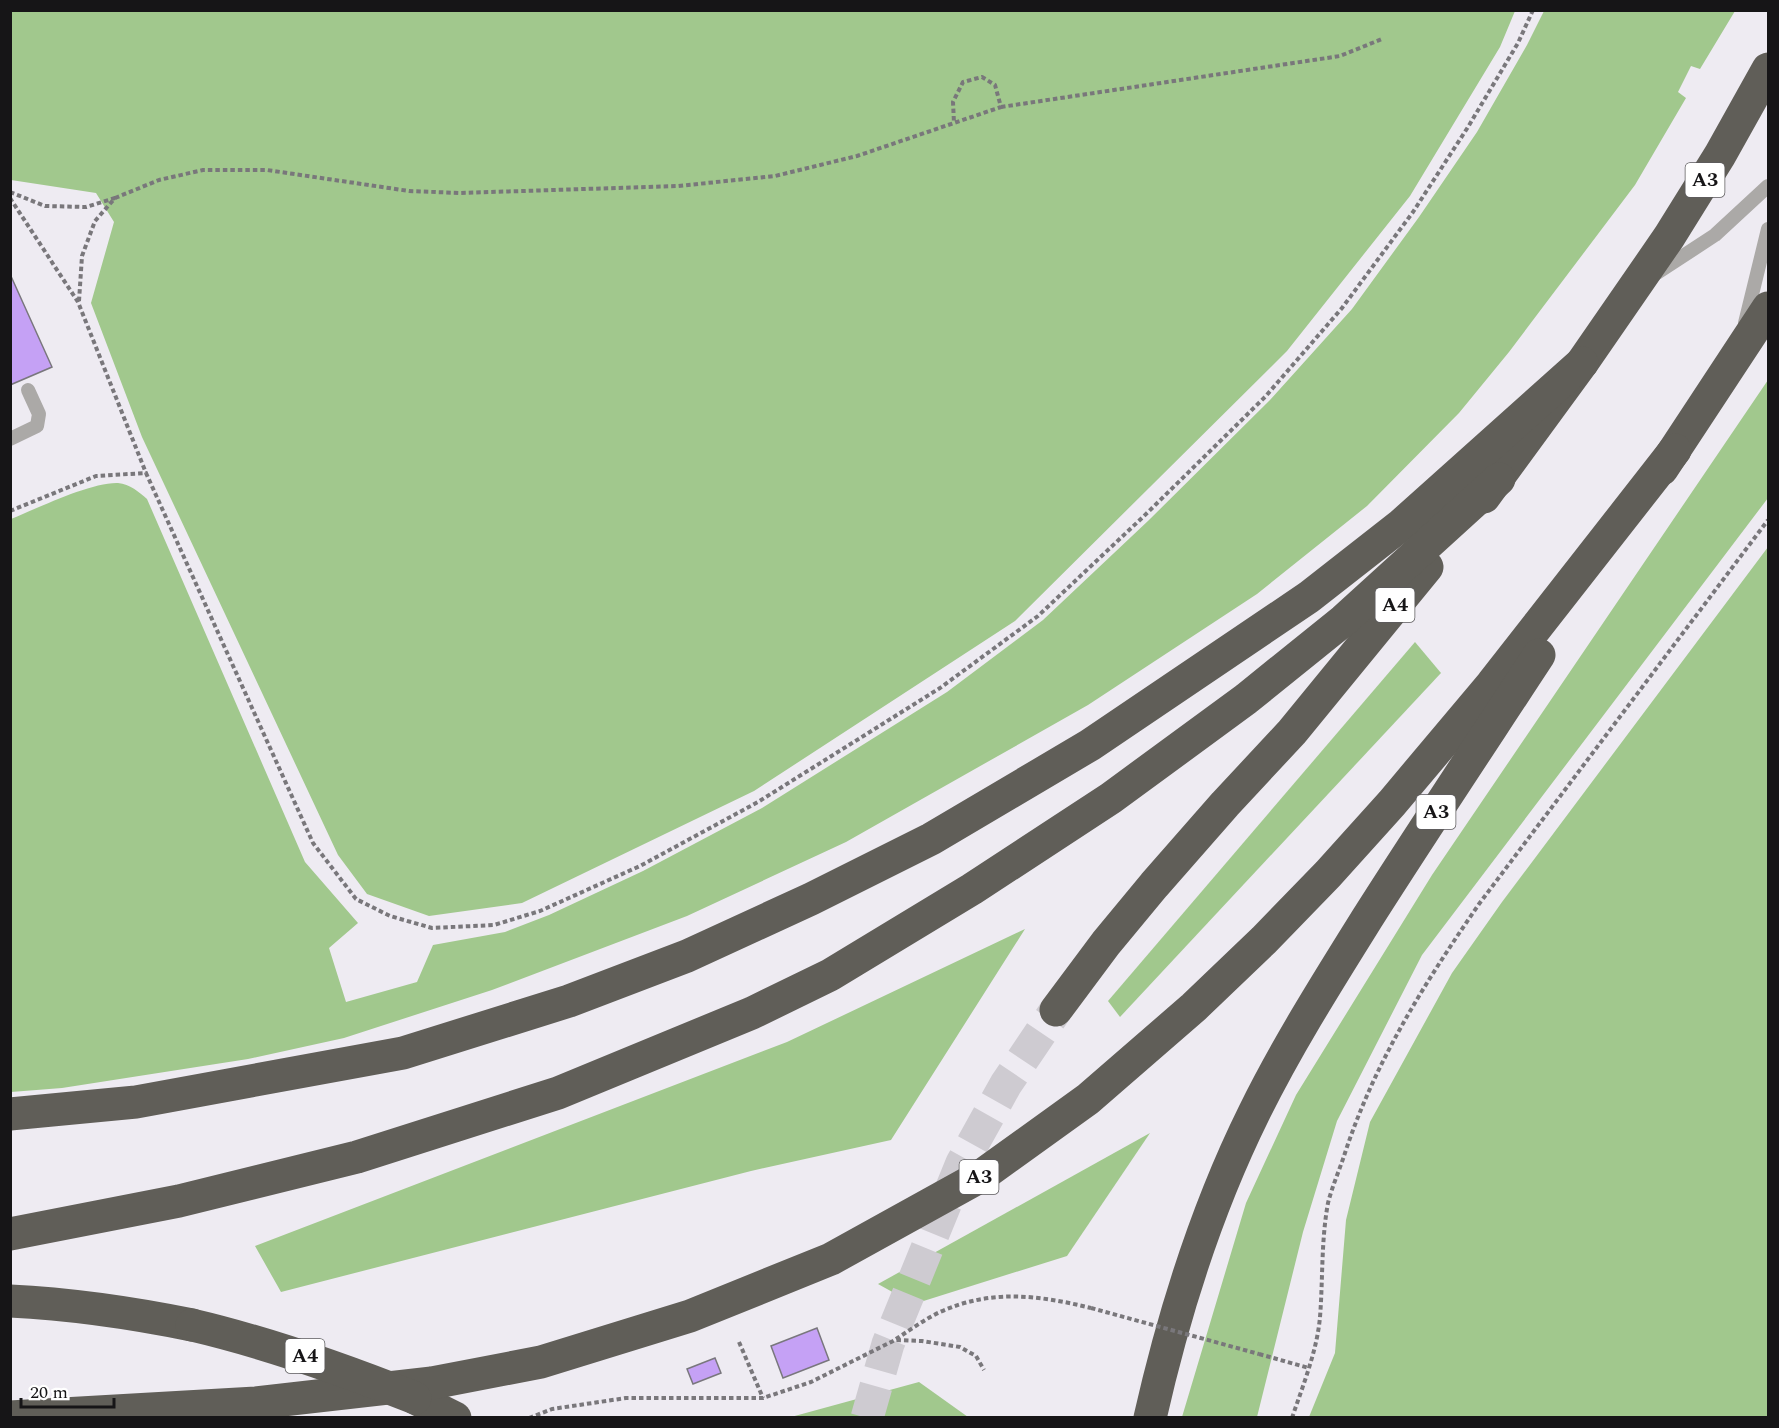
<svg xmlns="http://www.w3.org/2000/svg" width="1779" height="1428" viewBox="0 0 1779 1428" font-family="Spectral,serif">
<rect width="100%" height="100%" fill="#eeebf2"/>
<g fill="#a1c88d">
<polygon points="11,10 1515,10 1515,11 1500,47 1410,196 1287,351 1015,621 754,791 522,903 429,916 367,894 338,855 142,437 91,303 114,222 96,193 11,180"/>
<path d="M1544,11H1735L1700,69L1691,66L1678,92L1686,98L1635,185L1509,352L1459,413L1367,506L1257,594L1088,705L846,842L687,916L492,990L344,1038L248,1059L62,1088L11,1092V519C38,508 91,482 118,483C130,484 139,492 147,499L305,862L358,923L329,948L346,1002L417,982L433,945L505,932L549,915L643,871L762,808L947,692L1043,620L1149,520L1270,400L1352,309L1419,217L1477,132L1527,45Z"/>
<polygon points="1768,380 1768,498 1422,955 1337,1121 1303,1232 1257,1417 1182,1417 1246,1203 1296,1095 1432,875"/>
<polygon points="1768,547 1768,1417 1309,1417 1335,1353 1346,1220 1370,1122 1452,973 1502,902"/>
<polygon points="1415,642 1441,673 1120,1017 1108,1001"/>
<polygon points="1025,929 891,1140 751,1171 281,1292 255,1246 787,1042"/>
<polygon points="1150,1133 1067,1256 914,1304 878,1284"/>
<polygon points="919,1382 968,1417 791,1417"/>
</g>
<g fill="#c5a1f5" stroke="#79777d" stroke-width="1.5">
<polygon points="10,274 52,367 10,385"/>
<polygon points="817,1328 829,1360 783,1378 771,1346"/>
<polygon points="715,1358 721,1373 693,1384 687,1369"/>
</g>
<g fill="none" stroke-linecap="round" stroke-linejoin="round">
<polyline stroke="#cecbd1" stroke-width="33" stroke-dasharray="33 16" stroke-linecap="butt" points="867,1418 888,1344 962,1163 1006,1084 1056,1010"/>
<g stroke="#79777b" stroke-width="4" stroke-dasharray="4.5 3" stroke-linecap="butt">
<polyline points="1001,107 1340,56 1382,39"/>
<polyline points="10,192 45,206 86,207 115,198 95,221 82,256 79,301"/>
<polyline points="10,198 78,302 146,473"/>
<polyline points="115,198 159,180 203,170 267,170 409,191 460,193 678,186 775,176 857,156 1001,107 995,85 982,77 963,82 953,102 954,123"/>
<polyline points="10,511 96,476 146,473 313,843 356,899 390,916 432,928 494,925 540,911 640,866 758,802 940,688 1038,616 1144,516 1265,397 1342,308 1413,212 1468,127 1518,43 1533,10"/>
<path d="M896,1339C910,1330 925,1319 940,1312C991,1289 1038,1295 1091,1308"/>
<polyline points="739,1342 763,1398"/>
<polyline points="1259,1354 1309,1368"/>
<polyline points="529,1418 552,1409 626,1398 763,1398 811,1382 895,1340 922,1341 960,1347 976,1356 984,1370"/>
<path d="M1292,1418C1303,1385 1317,1351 1320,1317C1323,1279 1321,1241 1328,1203C1332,1187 1339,1171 1344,1156C1374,1063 1424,984 1479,904L1768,520"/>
</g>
<g stroke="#aba9a7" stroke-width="14">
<polyline points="1657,273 1715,235 1768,186"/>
<polyline points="1745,323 1768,229"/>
<polyline points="10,439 37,426 39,414 28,390"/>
</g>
<g stroke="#605e58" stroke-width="33">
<polyline points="1662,469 1768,308"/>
<polyline points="1484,497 1582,363 1669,237 1720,155 1768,69"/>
<polyline points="1056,1010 1106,943 1154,885 1225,804 1292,732 1427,567"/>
<polyline points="10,1114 136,1102 403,1053 569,1001 687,956 811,899 931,839 1090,745 1309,597 1401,525 1582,363"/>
<polyline points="10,1234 179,1201 357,1157 558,1093 752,1013 830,975 972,889 1111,798 1246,699 1344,620 1499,479"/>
<path d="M10,1301C71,1304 133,1313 192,1325"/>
<polyline points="415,1398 455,1418"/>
<polyline points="10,1417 256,1403 432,1383 541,1362 690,1316 831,1259 981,1176 1088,1099 1194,1007 1264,940 1328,874 1392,803 1492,684 1675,450"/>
<path d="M1150,1418C1174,1312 1206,1210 1254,1113C1287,1046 1328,981 1368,917C1424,829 1482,742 1539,655"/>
</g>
<polyline stroke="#79777b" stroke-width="4" stroke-dasharray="4.5 3" stroke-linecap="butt" points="1091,1308 1259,1354"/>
<path stroke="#605e58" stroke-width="33" d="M192,1325C269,1343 342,1369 415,1398"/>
</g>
<g text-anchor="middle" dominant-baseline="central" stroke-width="5" stroke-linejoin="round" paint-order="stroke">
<g fill="#fff" stroke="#5c5b5d" stroke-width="1.5">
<rect x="1685.5" y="163" width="39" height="34" rx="4.5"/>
<rect x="1375.5" y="588" width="39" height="34" rx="4.5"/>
<rect x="1416.5" y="795" width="39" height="34" rx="4.5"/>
<rect x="959.5" y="1160" width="39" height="34" rx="4.5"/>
<rect x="285.5" y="1339" width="39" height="34" rx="4.5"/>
</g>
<g font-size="20" font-weight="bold" fill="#161517">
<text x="1705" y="180">A3</text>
<text x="1395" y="605">A4</text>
<text x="1436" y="812">A3</text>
<text x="979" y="1177">A3</text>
<text x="305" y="1356">A4</text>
</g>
</g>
<rect width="1779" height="1428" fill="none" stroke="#161517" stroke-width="24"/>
<path d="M21 1398v9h93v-9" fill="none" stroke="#161517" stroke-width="3"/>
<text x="30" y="1398" font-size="18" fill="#161517" stroke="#ffffff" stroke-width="4.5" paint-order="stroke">20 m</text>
</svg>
